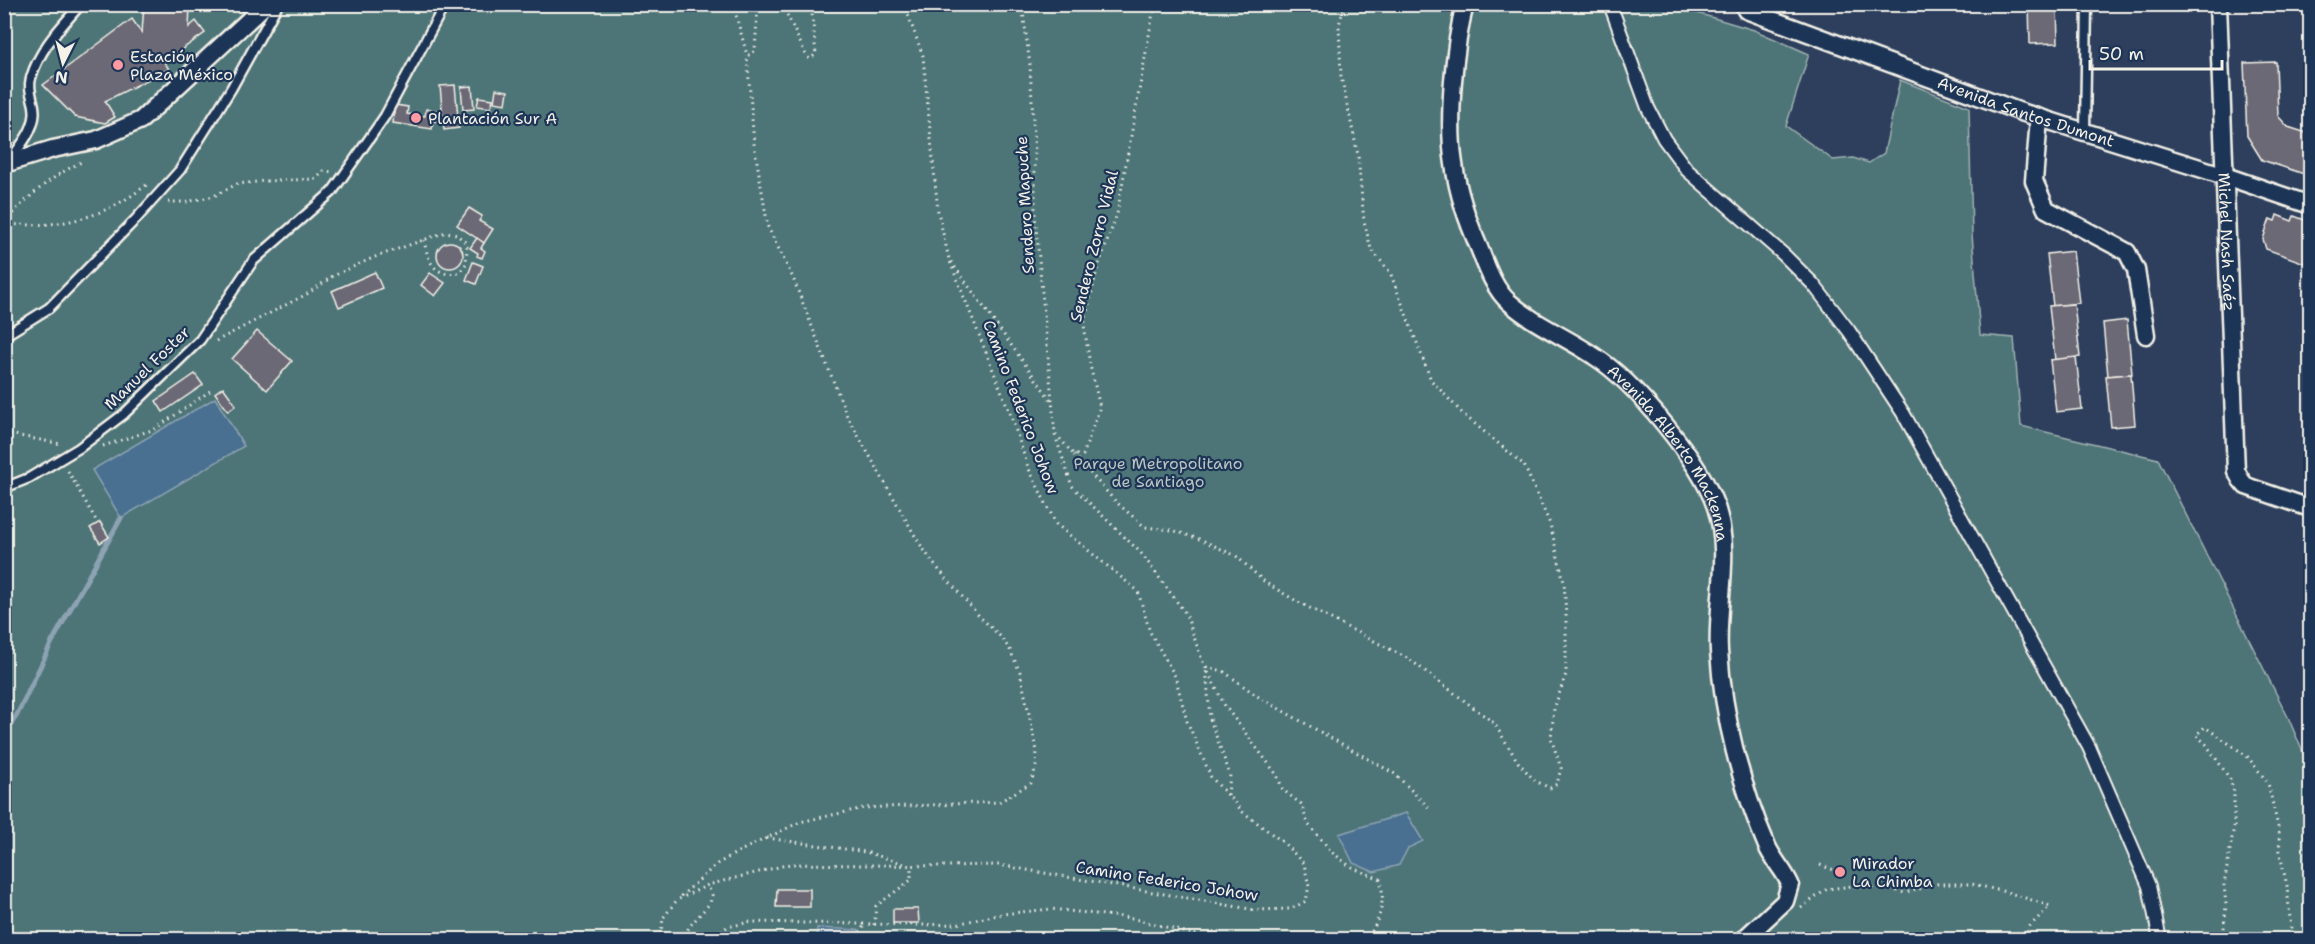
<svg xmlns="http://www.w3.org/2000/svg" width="2315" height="944" viewBox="0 0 2315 944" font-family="'Shantell Sans',sans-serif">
<rect width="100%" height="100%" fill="#2d3f5d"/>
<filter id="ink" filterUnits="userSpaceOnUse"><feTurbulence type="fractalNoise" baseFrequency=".0167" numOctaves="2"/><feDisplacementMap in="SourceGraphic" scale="12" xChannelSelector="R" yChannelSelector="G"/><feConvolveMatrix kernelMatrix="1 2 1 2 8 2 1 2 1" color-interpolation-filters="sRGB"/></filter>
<g filter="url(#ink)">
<polygon fill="#4d7478" stroke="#a0b2b0" stroke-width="1.5" points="5,5 1681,5 1680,8 1754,30 1809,54 1786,126 1833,160 1853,158 1869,163 1884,153 1900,80 1969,107 1972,234 1980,335 2014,338 2021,426 2158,459 2288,717 2310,769 2310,939 5,940"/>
<g fill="#486f90" stroke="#8da3b3" stroke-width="1.5">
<polygon points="215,398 244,446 121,518 92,470"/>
<polygon points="1406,813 1423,841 1408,848 1399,865 1374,872 1353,863 1339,834"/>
<polygon points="817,928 859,930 859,939 817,939"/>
</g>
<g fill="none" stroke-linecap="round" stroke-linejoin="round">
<polyline stroke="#8da3b3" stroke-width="5" points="4,734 17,715 52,642 121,518"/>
</g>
<g fill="#6c6976" stroke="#f4f1e8" stroke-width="1.5">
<polygon points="144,4 190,6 189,27 196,21 205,33 164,62 169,69 105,101 115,117 105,123 75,117 43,85 132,19 142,33"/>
<polygon points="2029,4 2057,4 2058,43 2030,44"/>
<polygon points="2310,35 2310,52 2306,51"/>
<polygon points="2276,62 2278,116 2288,127 2310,134 2310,176 2262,160 2247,136 2244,63"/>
<polygon points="455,85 459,128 444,130 440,86"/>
<polygon points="472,86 474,109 463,110 461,87"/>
<polygon points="496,89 508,91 506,104 494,102"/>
<polygon points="479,97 493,99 491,108 477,106"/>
<polygon points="395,105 408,107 407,114 425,116 426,109 440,111 439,121 433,121 432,129 393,123"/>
<polygon points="469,208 482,216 479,221 493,229 484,243 457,225"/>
<polygon points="2277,215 2292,221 2294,216 2310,222 2310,265 2266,249 2263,239 2270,219 2275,221"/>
<polygon points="477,238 484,243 481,248 485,251 482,258 477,256 478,253 470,248"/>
<circle cx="450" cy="255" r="13"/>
<polygon points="2073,251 2079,303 2053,306 2047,254"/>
<polygon points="473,262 483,266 476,284 466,280"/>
<polygon points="375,272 382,288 339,307 332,291"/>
<polygon points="430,273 445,283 435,296 421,285"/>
<polygon points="2074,304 2080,357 2055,360 2049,306"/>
<polygon points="2127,320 2132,374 2108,376 2103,323"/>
<polygon points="257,331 292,361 267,390 232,359"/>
<polygon points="2076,357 2082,409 2056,412 2050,360"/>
<polygon points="195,374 203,385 163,412 156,401"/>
<polygon points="2131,374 2135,425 2111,427 2106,376"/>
<polygon points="223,387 236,405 228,411 215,393"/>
<polygon points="100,522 109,537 100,543 90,528"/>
<polygon points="777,889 810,889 810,907 776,907"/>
<polygon points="893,909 918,909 919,923 893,923"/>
</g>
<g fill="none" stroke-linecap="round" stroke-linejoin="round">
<g stroke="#f4f1e8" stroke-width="13">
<g id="service">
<polyline points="2085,132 2087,4"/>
<path d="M10,160C21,145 38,126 34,106C32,96 28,88 31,78C39,49 62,26 81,4"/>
<polyline points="4,336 49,308 136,219 180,170 231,89 278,4"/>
<polyline points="4,488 29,478 79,448 124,414 200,340 253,261 332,192 385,116 445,4"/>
</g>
</g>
<g stroke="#f4f1e8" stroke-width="16">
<polyline id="pedestrian" points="1610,4 1648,108 1664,139 1687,170 1784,255 1813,284 1849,331 1903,413 2089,747 2149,886 2160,940"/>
</g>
<g stroke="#f4f1e8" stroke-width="21">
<g id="minor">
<path id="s1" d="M1465,4C1454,47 1447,121 1454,164C1458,195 1468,222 1480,250C1487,268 1495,290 1509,302C1535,325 1566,337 1594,356C1635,382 1700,461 1716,507C1732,554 1716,603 1719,651C1723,717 1741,786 1767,846C1773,860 1784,870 1790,884L1785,901L1743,940"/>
<path id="s2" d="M2218,4L2236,471L2241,480L2246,486L2310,508"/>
<path id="s3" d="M1746,10L2021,112L2225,176L2310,205"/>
<polyline points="2039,118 2034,181 2046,209 2127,252 2136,270 2146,335"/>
<polyline points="4,164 53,149 96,140 141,120 266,4"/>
</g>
</g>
<g stroke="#f4f1e8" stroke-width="3" stroke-dasharray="1.5 4.5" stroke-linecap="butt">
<polyline points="733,4 747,55 751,55 755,50 758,4"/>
<polyline points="782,4 807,57 810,59 816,54 811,4"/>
<polyline points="904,4 923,56 938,212 949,259 1053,403"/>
<polyline points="1022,4 1030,65 1035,154 1035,215 1055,433 1074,455 1083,455 1100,407 1090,365 1084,325 1097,270 1117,214 1153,13 1157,4"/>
<polyline points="1664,4 1668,7 1668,4"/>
<polyline points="1672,4 1674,9 1676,4"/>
<polyline points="168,202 186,202 214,196 237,184 265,181 316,179 324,171 332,172"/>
<path d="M4,222C28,197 52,175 84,161"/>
<path d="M4,224C62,228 103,219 149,183"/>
<path d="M216,341L307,294L333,276L375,257L446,232L456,234L464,241L467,247L466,264L459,273C433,277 428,261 424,240"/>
<polyline points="4,433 61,444"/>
<path d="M1055,435L1072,486L1141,553L1186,614L1202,660L1225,706L1277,775L1283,790L1301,804L1308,824L1333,853L1351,867L1380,879C1386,901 1380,921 1366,940"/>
<polyline points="103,446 155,429 210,391"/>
<polyline points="1074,455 1116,502 1145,527 1172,530 1202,540 1236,556 1266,583 1298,602 1409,659 1494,723 1518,762 1535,781 1550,788 1557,784 1561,768 1551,738 1554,709 1566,674 1566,615 1564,582 1550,524 1524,465 1463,414 1431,380 1390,272 1371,249 1364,221 1358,155 1341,76 1339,25 1345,4"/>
<polyline points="68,471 97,522"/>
<polyline points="1228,795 1230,775 1210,719 1206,667 1223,671 1260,698 1395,774 1430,809"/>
<polyline points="767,838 866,852 905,864"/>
<polyline points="1820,865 1840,872"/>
<polyline points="681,896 717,864 738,852 800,822 864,808 999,802 1031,783 1036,766 1037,751 1020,672 1010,650 1001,637 980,617 933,563 918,541 847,416 793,278 768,227 754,144 747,55"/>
<polyline points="1801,908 1827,889 1853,886 1881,887 1905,893 1937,884 1972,884 2010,893 2050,906 2029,927 2024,940"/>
<polyline points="874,925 876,906 911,880 911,866"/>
<polyline points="658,940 661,933 663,918 677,900 708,885 790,864 947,866 999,865 1255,910 1291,909 1306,901 1309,886 1304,864 1284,843 1243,812 1211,777 1187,721 1175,676 1150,632 1138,591 1056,524 1028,467 1010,413 949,259"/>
<polyline points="682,940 689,927 710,903 712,895 708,886"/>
<polyline points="712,940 727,927 750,922 920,925 956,924 1002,914 1051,909 1131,918 1216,940"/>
<polyline points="862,940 863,924"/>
<polyline points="2060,940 2104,930 2114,937 2113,940"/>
<polyline points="2223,940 2226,905 2224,885 2234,826 2234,792 2230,779 2206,744 2196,735 2205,727 2247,756 2268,783 2279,831 2280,854 2287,886 2292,940"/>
</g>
<use href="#service" stroke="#1d3557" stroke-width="8"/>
<use href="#pedestrian" stroke="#1d3557" stroke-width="12"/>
<use href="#minor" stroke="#1d3557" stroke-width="16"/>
</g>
</g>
<g fill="#ff9aa2" stroke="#1d3557" stroke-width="2">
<circle cx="118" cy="65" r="6"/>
<circle cx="416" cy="118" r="6"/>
<circle cx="1840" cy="872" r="6"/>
</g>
<g text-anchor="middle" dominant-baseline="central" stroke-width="4.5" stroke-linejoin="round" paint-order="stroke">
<g font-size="16" fill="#f4f1e8" stroke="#1d3557" text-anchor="start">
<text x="130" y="56">Estación<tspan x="130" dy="18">Plaza México</tspan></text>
<text x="428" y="118">Plantación Sur A</text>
<text x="1852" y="863">Mirador<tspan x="1852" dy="18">La Chimba</tspan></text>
</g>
<g font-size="16" fill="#f4f1e8" stroke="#1d3557">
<text stroke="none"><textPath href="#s3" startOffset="298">Avenida Santos Dumont</textPath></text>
<text transform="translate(1025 205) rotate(-93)">Sendero Mapuche</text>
<text stroke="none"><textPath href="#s2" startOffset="238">Michel Nash Saéz</textPath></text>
<text transform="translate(1094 246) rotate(-76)">Sendero Zorro Vidal</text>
<text transform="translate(147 368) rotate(-44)">Manuel Foster</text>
<text transform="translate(1021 407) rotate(69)">Camino Federico Johow</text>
<text stroke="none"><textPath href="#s1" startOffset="538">Avenida Alberto Mackenna</textPath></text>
<text transform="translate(1167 881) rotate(9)">Camino Federico Johow</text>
</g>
<g font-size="16" fill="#bac5c1" stroke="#1d3557">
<text x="1158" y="463">Parque Metropolitano<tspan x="1158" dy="18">de Santiago</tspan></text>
</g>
</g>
<rect width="2315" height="944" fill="none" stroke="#1d3557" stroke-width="24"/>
<rect x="12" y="12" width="2291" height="920" fill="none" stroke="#f4f1e8" stroke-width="2" filter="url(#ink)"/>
<g transform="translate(63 63) rotate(186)" stroke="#1d3557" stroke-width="4.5" paint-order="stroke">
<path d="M0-4.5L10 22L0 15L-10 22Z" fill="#f4f1e8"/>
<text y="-9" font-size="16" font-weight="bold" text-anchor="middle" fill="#f4f1e8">N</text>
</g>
<path d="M2090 60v9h132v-9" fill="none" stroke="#f4f1e8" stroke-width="3"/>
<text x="2099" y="60" font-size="18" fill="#f4f1e8" stroke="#1d3557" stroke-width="4.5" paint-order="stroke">50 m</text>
</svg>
